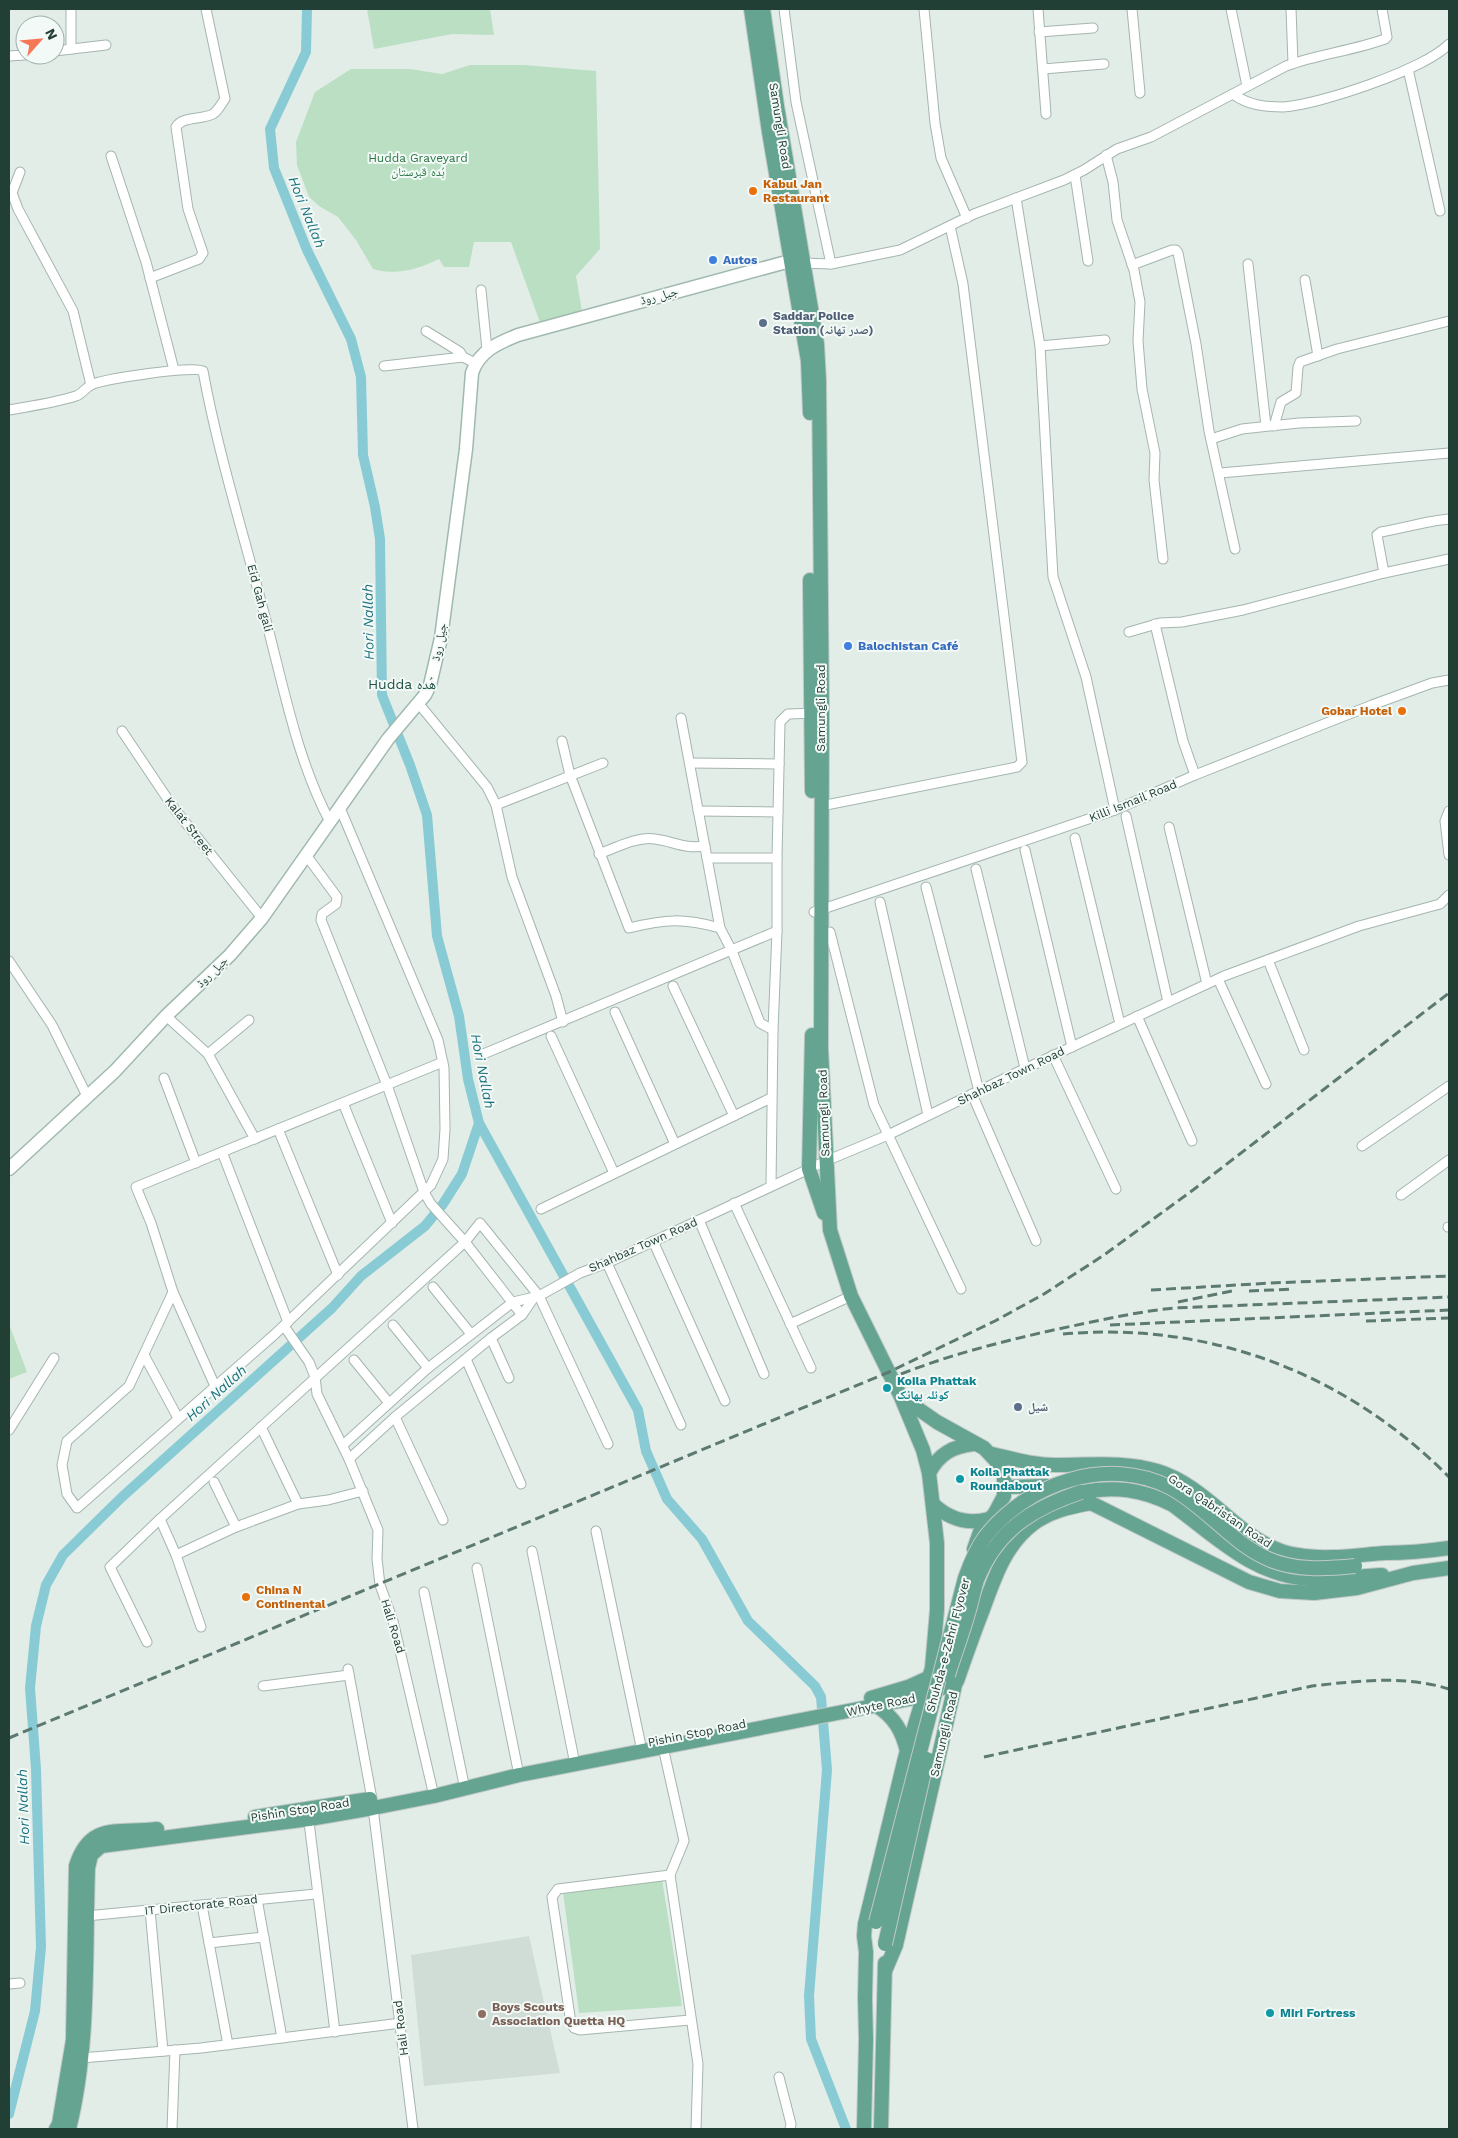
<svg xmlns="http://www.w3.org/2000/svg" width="1458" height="2138" viewBox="0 0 1458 2138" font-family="'Work Sans','Noto Naskh Arabic',sans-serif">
<rect width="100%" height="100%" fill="#e2ede8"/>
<polygon fill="#d0ddd7" points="529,1936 560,2073 424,2086 411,1955"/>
<g fill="#bbdfc3">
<polygon points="367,9 490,9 494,35 452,34 374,49"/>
<path d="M470,65H524L596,71L600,249L576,276L583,317L542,328L511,242H474L469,267H444L439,259C419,269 396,276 373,269L356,240L338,217L319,206L309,197L297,165L296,142L315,92L351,69H410L442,74Z"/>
<polygon points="9,1324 27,1372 9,1379"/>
<polygon points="662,1879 682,2006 579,2013 563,1892"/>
</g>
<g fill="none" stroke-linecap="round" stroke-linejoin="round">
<g stroke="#89cbd4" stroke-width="10">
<polyline points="479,1123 638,1410 646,1451 667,1499 702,1539 748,1621 815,1686 821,1697 827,1770 809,1996 811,2039 846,2129"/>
<polyline points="9,2114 35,2011 41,1947 36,1769 30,1688 36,1626 46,1585 63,1555 122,1497 332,1308 361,1276 425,1226 443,1204 462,1174 479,1123 468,1079 459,1016 437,936 427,815 410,765 382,695 380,539 375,507 363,455 361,377 351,339 307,250 274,168 270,129 306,52 307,9"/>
</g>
<g stroke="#a5b5af" stroke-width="11">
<g id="minor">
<polyline points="71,9 71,49"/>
<polyline points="784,9 796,102 831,264"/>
<polyline points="924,9 935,123 941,158 967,218"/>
<polyline points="1038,9 1046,114"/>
<polyline points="1132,9 1140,93"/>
<polyline points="1231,9 1247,86"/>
<polyline points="1291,9 1293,63"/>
<polyline points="1039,32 1093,28"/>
<polyline points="55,51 106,45"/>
<polyline points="9,56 25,55"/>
<polyline points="1043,69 1104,64"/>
<polyline points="1408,69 1440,211"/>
<path d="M1233,94C1248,105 1264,107 1283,107C1318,105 1426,69 1449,44"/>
<polyline points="1106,155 1113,182 1117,220 1134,270 1140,302 1138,341 1142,389 1155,453 1154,480 1163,559"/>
<polyline points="111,156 146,262 174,370"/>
<polyline points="20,172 12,193 18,209 73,311 91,385"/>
<polyline points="1075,175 1088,261"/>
<polyline points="1016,198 1040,346 1053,577 1086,677 1115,810"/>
<path d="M802,263L831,264L900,250L974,214L1064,180L1084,170L1117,149L1151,137L1286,66C1318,54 1352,51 1385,39L1387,37L1382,9"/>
<polyline points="1248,264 1266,426"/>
<polyline points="1132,265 1172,250 1176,250 1178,253 1196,344 1209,431 1235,549"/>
<path d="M150,278L199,259L203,253L188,209L176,127C182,116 202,120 213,114C218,111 221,104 225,99L206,9"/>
<polyline points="1305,280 1318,356"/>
<polyline points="481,290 487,350"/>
<polyline points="426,331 460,352 463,357 475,363"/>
<polyline points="1040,346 1105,340"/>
<polyline points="384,366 463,357"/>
<path d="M9,410C31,406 54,403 76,396C82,394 85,388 91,385C102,379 196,365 203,371C218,453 243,532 264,613C283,683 296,758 330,822"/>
<polyline points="1274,426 1281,402 1296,393 1298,367 1300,362 1337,349 1449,321"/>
<polyline points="1211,439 1242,429 1299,423 1356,421"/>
<polyline points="1220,473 1449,453"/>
<path d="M1384,573L1377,535L1381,532C1404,528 1426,521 1449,519"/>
<polyline points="1155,624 1183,741 1195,775"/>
<polyline points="1129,632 1160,623 1182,622 1243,610 1384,573 1449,559"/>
<polyline points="419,704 487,787 496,805 512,877 556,996 563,1022"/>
<polyline points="681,718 720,928 732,951 760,1023 773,1030"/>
<polyline points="122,731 173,807 262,918"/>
<path d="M562,741L570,775L629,928C666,919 683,918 720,928"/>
<polyline points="690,763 779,764"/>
<polyline points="496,805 603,763"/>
<polyline points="821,806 1017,767 1022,762 963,284 950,226"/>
<polyline points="340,808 438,1040 444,1068 445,1129 443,1159 431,1185 275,1334 77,1508 67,1494 62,1465 67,1441 129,1386 173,1292 151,1223 136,1187 443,1062"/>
<polyline points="698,811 778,812"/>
<polyline points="1449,811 1445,821 1449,855"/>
<polyline points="1126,816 1168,1002"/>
<polyline points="1169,827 1207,984"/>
<polyline points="1075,838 1120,1024"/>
<polyline points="1025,850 1072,1047"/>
<path d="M599,854C615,848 638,836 655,839C676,842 683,849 705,846"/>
<polyline points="306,855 337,897 336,904 322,914 321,920 387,1085 424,1192 431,1204 465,1242 522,1315"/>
<polyline points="707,858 777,858"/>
<polyline points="976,869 1025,1068"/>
<polyline points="926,887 979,1091"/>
<polyline points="880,902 928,1115"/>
<polyline points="814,912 1115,810 1195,775 1372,705 1432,683 1449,680"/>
<polyline points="830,932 874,1105 961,1289"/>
<polyline points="1268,960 1304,1050"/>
<polyline points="9,961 52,1025 87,1096"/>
<polyline points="1218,979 1266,1084"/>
<polyline points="673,986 734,1116"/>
<polyline points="615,1012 675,1144"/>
<polyline points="166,1016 208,1054 255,1139"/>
<polyline points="1137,1016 1192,1141"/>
<polyline points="551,1036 614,1173"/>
<polyline points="208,1054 249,1020"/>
<polyline points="481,1055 777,931"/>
<polyline points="1053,1055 1116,1189"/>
<polyline points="164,1078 196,1163"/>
<polyline points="972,1094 1036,1241"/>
<polyline points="343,1103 392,1223"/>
<polyline points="278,1129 338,1275"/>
<polyline points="1362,1146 1449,1086"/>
<polyline points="222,1152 288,1322"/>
<polyline points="771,1186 773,1030 777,931 777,858 780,722 788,714 816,713"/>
<polyline points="1401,1195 1449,1160"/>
<polyline points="734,1203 811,1368"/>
<polyline points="541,1209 771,1098"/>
<polyline points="699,1220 764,1374"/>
<polyline points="1448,1227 1449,1227"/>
<polyline points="653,1241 725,1401"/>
<polyline points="607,1263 681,1425"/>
<polyline points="433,1287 471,1334"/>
<polyline points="173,1292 215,1386"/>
<polyline points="790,1324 851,1296"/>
<polyline points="393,1325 428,1368"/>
<polyline points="284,1326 309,1362 315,1377 317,1394 349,1459 378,1530 377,1559 380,1585 393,1621 434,1796"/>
<polyline points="491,1338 509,1378"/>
<polyline points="144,1355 178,1418"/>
<polyline points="466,1359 521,1484"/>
<polyline points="354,1360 389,1403"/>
<polyline points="395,1417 443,1520"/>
<polyline points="261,1427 298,1504"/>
<polyline points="9,1430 54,1358"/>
<polyline points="343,1445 428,1368 513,1302 539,1296 580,1273 607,1263 826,1161 888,1135 1018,1072 1224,976 1359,926 1440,904 1449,895"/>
<polyline points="349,1459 395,1417 491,1338 522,1315 533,1299"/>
<polyline points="214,1482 236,1527"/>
<polyline points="160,1519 176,1555 201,1627"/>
<polyline points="596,1531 642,1751"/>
<polyline points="532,1551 575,1764"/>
<polyline points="176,1555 236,1527 298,1504 328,1500 363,1491"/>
<polyline points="477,1568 519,1775"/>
<polyline points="424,1592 465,1789"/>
<polyline points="147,1642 110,1567 160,1519 465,1242 480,1223 539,1296 608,1444"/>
<polyline points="348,1669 372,1799"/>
<polyline points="263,1686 349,1675"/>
<polyline points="663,1747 684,1841 670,1875 698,2064 696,2129"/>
<polyline points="373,1808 413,2129"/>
<polyline points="308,1814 335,2032"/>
<polyline points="670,1875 558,1889 552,1897 571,2023 574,2028 580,2030 690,2020"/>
<polyline points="257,1899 282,2038"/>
<polyline points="202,1905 228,2045"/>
<polyline points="150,1910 163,2051"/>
<polyline points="86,1916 316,1894"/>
<polyline points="209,1943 264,1937"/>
<polyline points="9,1984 20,1983"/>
<polyline points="81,2058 201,2048 401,2023"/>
<polyline points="779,2077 791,2124 790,2129"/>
<polyline points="172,2129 175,2050"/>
</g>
</g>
<g stroke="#a0b9af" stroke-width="15">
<path id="secondary" d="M9,1169L115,1071L166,1016L230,955L262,918L388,739L425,695L430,685L441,638L466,449L472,373C479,351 498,343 518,335L790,261L801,262"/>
</g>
<g stroke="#c1c9c7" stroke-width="16">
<g id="primary">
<polyline points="751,9 769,132 808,361 810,413"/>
<polyline points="763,9 777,106 817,344 819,381 822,713 821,1048 830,1230 851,1296 901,1397 923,1450 929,1473 937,1543 937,1610 932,1668 905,1758 865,1924 864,1936 866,1952 865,1998 866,2039 864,2129"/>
<polyline points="810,580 812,791"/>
<polyline points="812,1035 809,1169 824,1213"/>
<polyline points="904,1399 937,1422 984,1448 999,1464 1004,1475 1004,1496 995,1513 980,1532 974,1549"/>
<path d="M992,1454C1014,1459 1037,1466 1059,1465C1092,1465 1125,1461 1157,1471C1191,1481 1217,1509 1244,1530C1260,1542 1279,1553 1298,1555C1327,1560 1357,1555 1385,1553C1407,1553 1428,1551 1449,1548"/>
<path d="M929,1473C939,1454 953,1446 974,1444"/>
<polyline points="1005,1487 1047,1486 1054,1488"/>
<path d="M1081,1492C1115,1486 1142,1489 1173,1505C1215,1536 1254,1576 1309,1579C1333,1581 1358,1576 1382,1575"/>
<polyline points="1083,1499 1249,1582 1280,1591 1314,1593 1357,1588 1413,1573 1449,1568"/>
<path d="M933,1504C949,1519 967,1525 989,1519"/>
<polyline points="871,1698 908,1687 930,1677"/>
<path d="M877,1706C895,1718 902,1731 907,1751"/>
<polyline points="255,1817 370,1799"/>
<polyline points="885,1971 896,1945 957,1676"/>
<path d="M56,2129L59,2124L73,2040L76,1866C90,1821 119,1834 157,1829"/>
<path d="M69,2129C90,2045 85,1954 88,1868L91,1855L101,1846L309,1819L373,1808L434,1796L519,1775L925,1696L957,1681C965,1658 973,1635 982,1612C994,1580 1004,1546 1033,1524C1050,1511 1070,1507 1091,1503"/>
<polyline points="881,2129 885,1963"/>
</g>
</g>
<use href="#minor" stroke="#fff" stroke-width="9"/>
<use href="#secondary" stroke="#fff" stroke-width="12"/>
<use href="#primary" stroke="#65a491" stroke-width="14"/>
<g stroke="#5c7a71" stroke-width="3" stroke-dasharray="10 5" stroke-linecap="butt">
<polyline points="1151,1290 1271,1283 1449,1276"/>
<polyline points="1249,1291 1294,1289"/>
<polyline points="1178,1302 1232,1291"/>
<polyline points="1366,1321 1449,1318"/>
<polyline points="1110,1325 1449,1310"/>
<path d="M1063,1334C1209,1321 1346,1373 1449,1477"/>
<path d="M901,1374C952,1354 1004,1341 1058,1329C1097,1321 1135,1312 1174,1308L1449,1297"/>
<polyline points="9,1738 889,1372 995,1321 1044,1294 1104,1255 1193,1190 1449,993"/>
<path d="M984,1757L1312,1686C1357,1681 1405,1675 1449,1689"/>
</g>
<g stroke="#c1c9c7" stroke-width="16" stroke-linecap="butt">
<g id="primary-bridge">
<path d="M948,1675C955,1653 963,1632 969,1610C972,1600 974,1589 977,1580C997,1530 1033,1508 1081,1492"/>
<path d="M876,1922L965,1578C970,1564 976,1549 985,1537C1027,1483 1108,1455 1171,1488C1206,1507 1230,1541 1266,1558C1293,1571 1326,1569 1355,1566"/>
<polyline points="885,1944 927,1759"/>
</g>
</g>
<use href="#primary-bridge" stroke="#65a491" stroke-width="14"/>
</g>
<g fill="#e8710a" stroke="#f3f9f6" stroke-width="2">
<circle cx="753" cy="191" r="5"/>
<circle cx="1402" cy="711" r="5"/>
<circle cx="246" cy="1597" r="5"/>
</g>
<g fill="#3f7fe0" stroke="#f3f9f6" stroke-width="2">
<circle cx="713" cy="260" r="5"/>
<circle cx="848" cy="646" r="5"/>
</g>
<g fill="#5c6f8a" stroke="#f3f9f6" stroke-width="2">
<circle cx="763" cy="323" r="5"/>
<circle cx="1018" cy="1407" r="5"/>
</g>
<g fill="#0f9aa8" stroke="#f3f9f6" stroke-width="2">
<circle cx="887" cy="1388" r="5"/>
<circle cx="960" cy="1479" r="5"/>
<circle cx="1270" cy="2013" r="5"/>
</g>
<circle fill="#8d6e63" stroke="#f3f9f6" stroke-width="2" cx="482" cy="2014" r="5"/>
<g text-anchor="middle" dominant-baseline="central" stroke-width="4" stroke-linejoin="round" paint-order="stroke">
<g font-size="12" fill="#223f36" stroke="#f3f9f6">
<text transform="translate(780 126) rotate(81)">Samungli Road</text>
<text transform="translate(659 296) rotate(-15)">جیل روڈ</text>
<text transform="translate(260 598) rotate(75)">Eid Gah gali</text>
<text transform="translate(439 642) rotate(-79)">جیل روڈ</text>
<text transform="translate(821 708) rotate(-90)">Samungli Road</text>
<text transform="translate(1133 801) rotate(-22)">Killi Ismail Road</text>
<text transform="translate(189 826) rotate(52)">Kalat Street</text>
<text transform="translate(212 972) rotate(-44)">جیل روڈ</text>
<text transform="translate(1011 1076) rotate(-26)">Shahbaz Town Road</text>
<text transform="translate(824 1113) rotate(-92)">Samungli Road</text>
<text transform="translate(643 1245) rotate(-24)">Shahbaz Town Road</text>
<text transform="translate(1220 1511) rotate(34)">Gora Qabristan Road</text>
<text transform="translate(393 1626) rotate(73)">Hali Road</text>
<text transform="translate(948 1645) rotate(-75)">Shuhda-e-Zehri Flyover</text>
<text transform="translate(881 1705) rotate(-12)">Whyte Road</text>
<text transform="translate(697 1733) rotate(-11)">Pishin Stop Road</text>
<text transform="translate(944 1734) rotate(-77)">Samungli Road</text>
<text transform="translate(300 1810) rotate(-9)">Pishin Stop Road</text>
<text transform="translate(201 1905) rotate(-6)">IT Directorate Road</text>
<text transform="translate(401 2028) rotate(-97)">Hali Road</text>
</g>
<g font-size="12" fill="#2a7745" stroke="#f3f9f6">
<text x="418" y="158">Hudda Graveyard<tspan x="418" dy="14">ہُدہ قبرستان</tspan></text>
</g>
<g font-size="12" font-weight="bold" fill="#c56008" stroke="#f3f9f6" text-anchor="start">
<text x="763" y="184">Kabul Jan<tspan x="763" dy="14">Restaurant</tspan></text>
<text x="1392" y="711" text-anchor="end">Gobar Hotel</text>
<text x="256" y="1590">China N<tspan x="256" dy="14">Continental</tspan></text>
</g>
<g font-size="12" font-weight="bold" fill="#366cbe" stroke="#f3f9f6" text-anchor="start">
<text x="723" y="260">Autos</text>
<text x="858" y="646">Balochistan Café</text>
</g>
<g font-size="12" font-weight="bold" fill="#4e5e75" stroke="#f3f9f6" text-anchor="start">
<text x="773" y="316">Saddar Police<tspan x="773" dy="14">Station (صدر تھانہ)</tspan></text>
<text x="1028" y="1407">شیل</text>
</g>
<g font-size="12" font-weight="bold" fill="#0d838f" stroke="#f3f9f6" text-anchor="start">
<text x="897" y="1381">Koila Phattak<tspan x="897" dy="14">کوئلہ پھاٹک</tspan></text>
<text x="970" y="1472">Koila Phattak<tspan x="970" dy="14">Roundabout</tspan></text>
<text x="1280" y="2013">Miri Fortress</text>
</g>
<g font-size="12" font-weight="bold" fill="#785e54" stroke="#f3f9f6" text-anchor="start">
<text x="492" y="2007">Boys Scouts<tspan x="492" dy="14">Association Quetta HQ</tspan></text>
</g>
<g font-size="14" font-style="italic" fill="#19717d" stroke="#f3f9f6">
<text transform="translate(307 212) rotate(68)">Hori Nallah</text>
<text transform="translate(368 622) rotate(-91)">Hori Nallah</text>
<text transform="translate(483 1071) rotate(79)">Hori Nallah</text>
<text transform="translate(216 1393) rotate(-42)">Hori Nallah</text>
<text transform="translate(23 1807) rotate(-92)">Hori Nallah</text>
</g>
<g font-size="14" fill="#1d5243" stroke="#f3f9f6">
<text x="402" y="684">Hudda ھُدہ</text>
</g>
</g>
<rect width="1458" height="2138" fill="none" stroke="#223f36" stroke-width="20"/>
<g transform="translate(40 40) rotate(63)"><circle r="24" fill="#f3f9f6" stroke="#9fafa9"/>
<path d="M0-4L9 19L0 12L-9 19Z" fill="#f67757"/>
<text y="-8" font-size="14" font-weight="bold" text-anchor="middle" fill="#223f36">N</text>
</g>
</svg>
